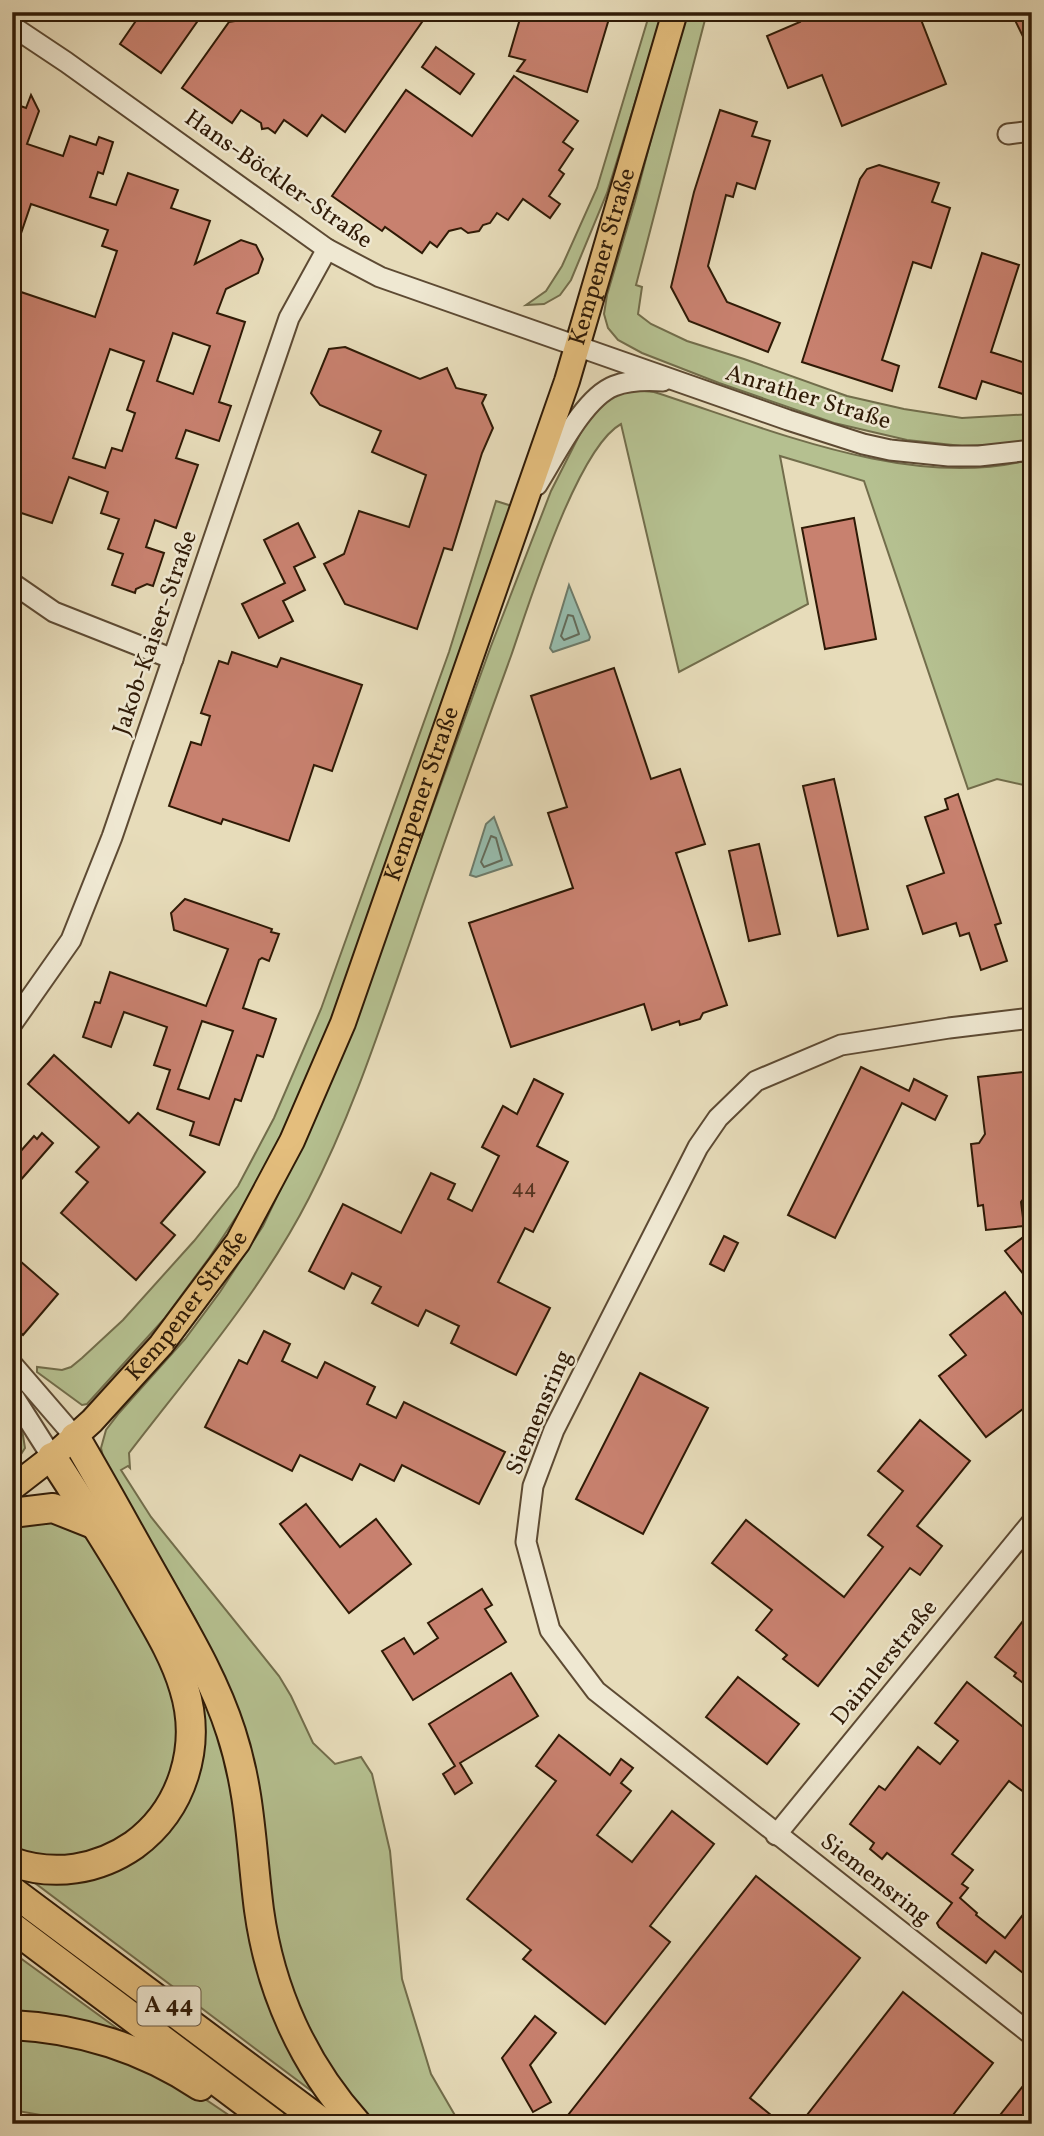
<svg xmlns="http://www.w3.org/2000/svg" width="1044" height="2136" viewBox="0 0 1044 2136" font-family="Vollkorn,serif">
<rect width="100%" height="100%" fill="#e7dcba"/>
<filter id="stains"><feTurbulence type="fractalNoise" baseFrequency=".00286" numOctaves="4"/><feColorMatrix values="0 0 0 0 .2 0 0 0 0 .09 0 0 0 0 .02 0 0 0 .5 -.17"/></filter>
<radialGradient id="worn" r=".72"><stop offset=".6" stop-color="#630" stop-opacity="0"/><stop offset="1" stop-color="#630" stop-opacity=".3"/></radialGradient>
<g fill="#b5c090" stroke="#726d4b" stroke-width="2">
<polygon points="650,12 663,12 607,193 571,280 560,295 544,304 526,305 546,291 562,266 597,188"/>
<polygon points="684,12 707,12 636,285 642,287 638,314 651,324 687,341 744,359 847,396 904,409 962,418 1032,414 1032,441 1012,444 962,446 907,440 834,423 719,383 642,353 618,340 608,328 604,314 607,295 635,201"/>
<path d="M635,390L654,392C767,428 913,492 1032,459V787L997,779L968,789L864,481L780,456L808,604L679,672L621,424C577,448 529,604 511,656C476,752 442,848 409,945C379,1031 351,1117 309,1198C262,1290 192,1371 129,1453L130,1468L128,1466L121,1470L151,1517L279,1676L291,1696L313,1743L335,1764L361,1757L372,1774L390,1851L402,1979L431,2074L460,2124H375L333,2083L284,1984L236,1708L196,1620L104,1461L101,1448L106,1430L119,1413L185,1339L220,1292L263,1226L315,1117L357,1016L491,646L551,491L586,422L599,406L616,393Z"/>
<polygon points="496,501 512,506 336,1013 275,1151 250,1196 209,1258 164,1319 87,1404 82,1405 37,1372 37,1367 62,1370 71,1367 82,1358 123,1320 194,1241 238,1186 274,1118 321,1009 449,652"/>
<polygon points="12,1416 22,1429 25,1448 12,1468"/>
<polygon points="32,1514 80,1525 150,1638 171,1688 179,1729 174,1774 150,1817 119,1842 75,1858 36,1859 12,1850 12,1522"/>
<polygon points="119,1534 226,1738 256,1928 325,2101 27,1877 115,1862 194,1753"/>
<polygon points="12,1952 140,2045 12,2019"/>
<polygon points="12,2035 74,2043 178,2081 242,2124 92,2124 12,2110"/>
</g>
<g fill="#97bcad" stroke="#6d7b6a" stroke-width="2">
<polygon points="569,585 590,637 589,640 553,652 550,648"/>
<polygon points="494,817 512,865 476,877 470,875 486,824"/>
</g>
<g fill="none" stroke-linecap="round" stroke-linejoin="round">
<g stroke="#636b5a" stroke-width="2">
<polygon points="568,615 573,616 579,634 564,640 561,636"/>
<polygon points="491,836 496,838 502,860 484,867 481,862"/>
</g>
</g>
<g fill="#c8816f" stroke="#2f1a06" stroke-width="2" fill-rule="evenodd">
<polygon points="142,12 204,12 161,73 120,44"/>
<polygon points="253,12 429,12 345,132 322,115 307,136 284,120 275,133 268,128 262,129 261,123 241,110 232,123 182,88 229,22 259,17"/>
<polygon points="522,12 611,12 587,92 517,71 525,60 509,56"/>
<polygon points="797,12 918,12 946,84 842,126 822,75 788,88 767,36 800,22"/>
<polygon points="1011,12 1032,12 1032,55"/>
<polygon points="436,47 474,74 460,94 422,67"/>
<polygon points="514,76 578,121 563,142 573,149 559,170 564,174 549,196 560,204 550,218 523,199 508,220 497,213 490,223 483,225 479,231 468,233 461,228 449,231 437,247 430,242 422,253 385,227 382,231 332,196 406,90 472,136"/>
<path d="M31,95L39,111L27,144L63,156L70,136L96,145L99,137L113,142L103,174L98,172L90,197L116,205L128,173L178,190L171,208L210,221L195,264L241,240L256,245L263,259L258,273L226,289L217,313L245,322L219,402L231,406L219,441L186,430L176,458L198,465L176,528L155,520L146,547L164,553L153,586L147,584L136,589L135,593L112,585L123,554L108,549L119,519L101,513L108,492L69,477L52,523L12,510V289L95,317L117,251L102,246L108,230L31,204L15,251H12V103L26,108ZM173,333L210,346L193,394L157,381ZM110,349L144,361L127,410L135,413L122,451L112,448L105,468L73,458Z"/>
<polygon points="720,110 757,122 752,136 770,141 755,189 737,183 733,197 726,195 708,266 727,302 780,323 768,352 689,321 671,287 694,192"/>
<polygon points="879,165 939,183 932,202 950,208 931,268 913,262 882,360 899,366 892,391 802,362 860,179 867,169"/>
<polygon points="982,253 1019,265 991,352 1032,365 1032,397 982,381 976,399 939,387"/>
<polygon points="345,347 420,379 447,368 456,388 486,395 482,403 493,428 482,453 452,550 444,548 417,629 345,604 324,564 344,554 359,511 409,527 426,475 372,452 381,431 320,405 311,393 329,349"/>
<polygon points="854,518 876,639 825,649 802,528"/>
<polygon points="298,523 315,557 294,567 305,590 283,601 293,621 259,638 242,604 285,583 264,540"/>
<polygon points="232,652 277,667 281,658 362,685 332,771 314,765 289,841 223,819 221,824 169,806 191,742 201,745 210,716 201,713 219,661 228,664"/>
<polygon points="614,668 651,779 680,769 705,844 676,853 727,1005 703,1013 700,1019 680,1025 679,1021 652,1030 644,1004 511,1047 469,923 573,888 548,813 567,807 531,696"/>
<polygon points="834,779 868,929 838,936 803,786"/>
<polygon points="958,794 1001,923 995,925 1007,961 981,970 969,933 960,936 956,923 923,934 907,886 944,873 925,817 948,809 945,799"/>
<polygon points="759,844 780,934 749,941 729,851"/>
<path d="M185,899L272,929L271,932L279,934L269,961L262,958L259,960L243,1008L276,1019L263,1057L257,1055L241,1101L235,1099L219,1145L190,1135L194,1122L157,1109L170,1070L154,1065L167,1027L124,1012L111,1047L83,1037L95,1002L100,1003L110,972L206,1006L228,949L174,930L171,913ZM202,1021L233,1031L209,1099L178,1089Z"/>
<polygon points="54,1055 129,1123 138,1113 205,1172 161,1223 175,1235 136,1280 61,1213 88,1182 76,1172 99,1147 28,1084"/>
<polygon points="861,1067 909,1091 914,1079 947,1096 935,1120 902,1103 835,1238 788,1215"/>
<polygon points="1032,1071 1032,1138 1025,1143 1030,1190 1021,1202 1024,1226 986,1230 983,1205 978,1206 971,1144 979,1143 985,1134 978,1077"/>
<polygon points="534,1079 563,1094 537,1146 568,1162 533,1232 525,1228 498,1282 550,1308 516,1375 451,1343 459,1326 426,1310 418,1326 372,1303 381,1287 352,1273 344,1289 309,1271 343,1204 401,1233 431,1173 455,1184 448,1199 472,1211 499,1156 482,1147 503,1106 517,1114"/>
<polygon points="42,1133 53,1143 12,1190 12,1161 34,1136 37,1139"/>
<polygon points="1026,1235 1032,1243 1032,1285 1005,1251"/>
<polygon points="724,1236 738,1243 724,1271 710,1264"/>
<polygon points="12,1254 58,1294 23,1335 12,1325"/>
<polygon points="1005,1292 1032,1327 1032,1402 986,1437 939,1376 966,1355 950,1335"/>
<polygon points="264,1331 290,1344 282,1361 317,1378 325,1362 375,1387 367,1404 396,1418 404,1402 505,1452 479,1504 402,1465 394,1481 360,1464 352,1480 300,1455 292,1471 205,1427 239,1360 247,1364"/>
<polygon points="640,1373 708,1408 643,1534 576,1499"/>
<polygon points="920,1420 970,1461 917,1526 942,1546 920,1575 910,1568 818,1686 783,1659 787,1655 756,1630 772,1610 712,1563 746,1520 844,1597 883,1547 868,1535 903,1491 878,1471"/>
<polygon points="306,1504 340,1547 376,1519 411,1564 349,1613 280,1524"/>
<polygon points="482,1589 492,1605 485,1609 506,1642 413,1700 382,1651 404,1638 414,1654 438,1638 428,1623"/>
<polygon points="1023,1621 1032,1628 1032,1690 1014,1676 1016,1673 995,1657"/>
<polygon points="511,1673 538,1716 460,1763 472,1783 455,1794 443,1774 455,1766 429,1724"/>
<polygon points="738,1677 799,1724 767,1764 706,1717"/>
<polygon points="967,1682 1032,1734 1032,1798 1009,1781 952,1854 973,1870 962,1884 968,1888 960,1898 977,1913 976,1915 1005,1938 1032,1903 1032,1980 995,1951 986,1963 939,1927 937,1923 952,1903 887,1853 882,1859 870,1849 874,1843 850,1824 879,1786 885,1790 918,1747 940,1764 958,1741 935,1723"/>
<polygon points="559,1735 610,1775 621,1759 633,1768 621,1783 631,1791 597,1835 632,1862 672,1811 714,1844 650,1926 670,1942 605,2024 523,1959 531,1950 467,1899 556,1781 536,1766"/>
<polygon points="756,1876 860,1958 750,2098 782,2124 561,2124"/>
<polygon points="903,1992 993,2063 946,2124 800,2124"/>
<polygon points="535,2016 556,2033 530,2065 551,2102 533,2112 502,2058"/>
<polygon points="1023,2086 1032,2093 1032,2124 993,2124"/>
</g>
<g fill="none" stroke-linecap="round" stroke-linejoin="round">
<g stroke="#5d4a33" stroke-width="23">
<g id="minor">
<polyline points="12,26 66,62 327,249 380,277 788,420 863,444 890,450 949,456 979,456 1032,450"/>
<polyline points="1008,134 1032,131"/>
<path d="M537,485C555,457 583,398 614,386C629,380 647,380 663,381"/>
<polyline points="12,583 54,612 173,659"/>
<polyline points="1032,1018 949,1028 841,1045 756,1081 718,1118 698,1147 554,1430 533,1486 526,1542 550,1630 596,1691 1032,2035"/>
<polyline points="12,1024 71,940 112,837 289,318 327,249"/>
<polyline points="12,1364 75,1437"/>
<polyline points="12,1394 52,1457"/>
<polyline points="776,1835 1032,1522"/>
</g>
</g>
<g stroke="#2f1a06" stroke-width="28">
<g id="major">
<path id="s1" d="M12,1488L52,1457L92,1421L161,1345L238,1242L292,1141L343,1023L567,381L675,12"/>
</g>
</g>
<g stroke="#2f1a06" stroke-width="32">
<g id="highway">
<path d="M75,1437C104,1486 131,1536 159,1585C186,1633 214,1679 231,1732C251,1793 251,1848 259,1910C270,1990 303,2064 357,2124"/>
<polyline points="12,1513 53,1508 96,1525"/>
<path d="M12,1862C54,1877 98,1870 134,1845C183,1809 202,1746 184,1688C174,1654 154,1623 137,1593C110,1546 81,1502 52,1457"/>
<polyline points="12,1891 324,2124"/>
<polyline points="12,1927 274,2124"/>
<path d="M12,2025C79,2028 145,2049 200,2086"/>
</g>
</g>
<use href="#minor" stroke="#efe8d2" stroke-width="19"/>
<use href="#major" stroke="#e4be7d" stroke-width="24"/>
<use href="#highway" stroke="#e4be7d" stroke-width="28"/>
</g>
<g text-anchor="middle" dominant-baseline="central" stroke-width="5" stroke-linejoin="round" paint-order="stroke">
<g font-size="21" fill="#553420">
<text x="524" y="1188">44</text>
</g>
<rect fill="#efe8d2" stroke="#695843" stroke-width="2" x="137.5" y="1986.5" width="63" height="39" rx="5"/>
<g font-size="23" font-weight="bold" fill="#2f1a06">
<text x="169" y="2006">A 44</text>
</g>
<g font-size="24" fill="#2f1a06" stroke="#efe8d2">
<text transform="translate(278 180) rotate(35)">Hans-Böckler-Straße</text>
<text stroke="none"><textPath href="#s1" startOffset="1388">Kempener Straße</textPath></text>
<text transform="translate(808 398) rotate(17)">Anrather Straße</text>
<text transform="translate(156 633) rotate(-71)">Jakob-Kaiser-Straße</text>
<text stroke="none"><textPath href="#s1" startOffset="821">Kempener Straße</textPath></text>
<text stroke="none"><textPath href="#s1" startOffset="254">Kempener Straße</textPath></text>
<text transform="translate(540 1413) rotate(-67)">Siemensring</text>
<text transform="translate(885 1663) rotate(-51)">Daimlerstraße</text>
<text transform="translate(875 1880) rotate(38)">Siemensring</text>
</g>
</g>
<rect width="1044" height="2136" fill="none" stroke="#e7dcba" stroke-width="42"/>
<rect x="14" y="14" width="1016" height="2108" fill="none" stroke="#2f1a06" stroke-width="3.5"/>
<rect x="21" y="21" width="1002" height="2094" fill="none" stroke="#2f1a06" stroke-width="2"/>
<rect width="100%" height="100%" filter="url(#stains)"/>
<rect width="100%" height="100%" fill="url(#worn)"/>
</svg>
